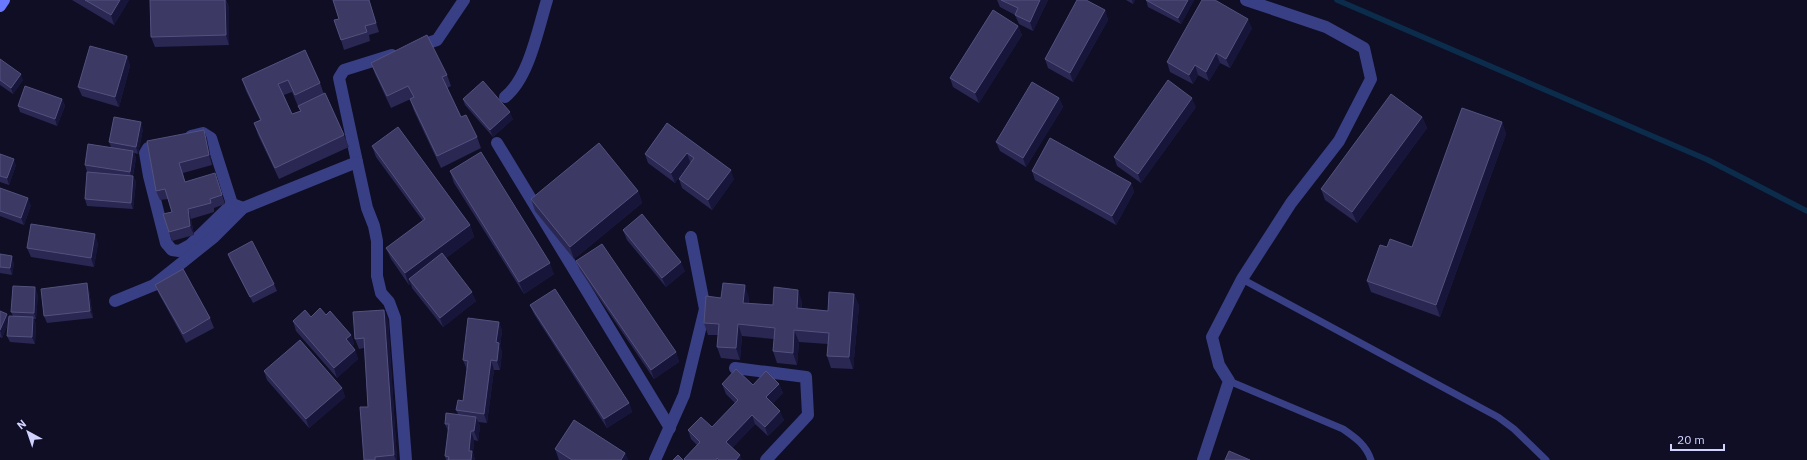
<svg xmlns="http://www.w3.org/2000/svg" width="1807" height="460" viewBox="0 0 1807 460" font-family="'IBM Plex Sans',sans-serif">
<rect width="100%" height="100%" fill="#0f0e25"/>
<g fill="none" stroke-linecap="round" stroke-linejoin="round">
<polyline stroke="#0c2c4b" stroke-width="5.5" points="1337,0 1708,160 1807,211"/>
<g stroke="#393f84" stroke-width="7">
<polyline points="1242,279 1498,417 1514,429 1546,460"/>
<path d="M1229,381L1343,429C1356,438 1366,445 1371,460"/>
</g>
<g stroke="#393f84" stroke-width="12">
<polyline points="416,47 437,40 464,0"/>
<path d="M505,97C529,78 538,29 547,0"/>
<polyline points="191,136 203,133 211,138 232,204"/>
<polyline points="497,143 670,428"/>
<polyline points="164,144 148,148 145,153 149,176 166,243 172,250 179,251 190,245 232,204 243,208"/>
<polyline points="357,162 339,78 344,70 392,55"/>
<polyline points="115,301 154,285 214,237 243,208 357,162 367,208 374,226 377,241 377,276 381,293 389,302 395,318 406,460"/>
<polyline points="735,368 806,377 808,415 766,460"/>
<polyline points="655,460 684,395 705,309 691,237"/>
<polyline points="1203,460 1229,381 1219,365 1212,337 1242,279 1291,203 1339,141 1371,79 1364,48 1326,27 1246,0"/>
</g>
<polyline stroke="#6978ff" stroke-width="12" points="0,6 4,0"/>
</g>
<g fill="#2a2753" fill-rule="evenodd">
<polygon points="72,0 129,0 114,25"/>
<polygon points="150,0 226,0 229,8 229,45 155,47 151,37"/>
<polygon points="369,0 379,32 369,35 370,41 344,50 341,40 339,19"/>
<polygon points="997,0 1048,0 1033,31 1019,24 1015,15 1000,7"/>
<polygon points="1126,0 1135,0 1133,4"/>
<polygon points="1146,0 1194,0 1181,24 1148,7"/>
<polygon points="1105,10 1108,20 1073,82 1048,68 1045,59"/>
<polygon points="1018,26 1022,35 979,103 953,87 950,78"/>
<polygon points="1252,28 1230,68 1220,63 1209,81 1198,75 1193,84 1170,72 1167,62"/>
<path d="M305,50L320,83L324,94L344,135L349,147L279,179L258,135L254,123L260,120L246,91L242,79ZM292,92L300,111L292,114L284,95Z"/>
<polygon points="127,56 130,66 119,107 82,96 78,87"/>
<polygon points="0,59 23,80 13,94 0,85"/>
<polygon points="371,63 447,75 451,86 447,88 461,117 477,137 481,148 441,168 414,111 410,99 413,98 391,108 375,74"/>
<polygon points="1059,98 1063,107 1026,167 1000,151 996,142"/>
<polygon points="62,99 65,106 57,126 20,112 18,106"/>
<polygon points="463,99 513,119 493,137 465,105"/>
<polygon points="1196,107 1141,183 1117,166 1114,157"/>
<polygon points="1422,117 1427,128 1357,223 1325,200 1321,189"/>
<polygon points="1502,122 1506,134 1440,317 1371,292 1367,281 1387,247 1412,247"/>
<polygon points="667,123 734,179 712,210 682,188 679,179 691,163 690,162 675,183 648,163 645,154"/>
<polygon points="143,129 138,154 134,153 136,158 133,176 136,182 133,209 87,206 85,199 87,172 85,165 111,147 109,142"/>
<polygon points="204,130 207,139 212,165 183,173 185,182 218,182 225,204 214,208 214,212 191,219 194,235 172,241 163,214 172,212 168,199 160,200 156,191"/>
<polygon points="372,146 470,225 474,237 446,258 476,301 443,327 412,288 411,284 409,285 391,259 386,248 423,221 376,157"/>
<polygon points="0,154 16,165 9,185 0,182"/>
<polygon points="450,171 554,274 524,294 454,183"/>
<polygon points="1032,171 1131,183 1134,192 1116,225 1035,180"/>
<polygon points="0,188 31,205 24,225 0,216"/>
<polygon points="638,191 642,203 574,259 535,211 531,199"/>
<polygon points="623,230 685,271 666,287 627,240"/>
<polygon points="98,243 94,267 31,257 27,248"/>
<polygon points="0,254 14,263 12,275 0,273"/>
<polygon points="228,254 274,284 277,291 253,303 230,260"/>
<polygon points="576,261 676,352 679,362 654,379 580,270"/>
<polygon points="155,285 210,318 214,328 186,343 159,294"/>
<polygon points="89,290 93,318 47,323 44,316"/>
<polygon points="38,294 36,319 34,319 36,324 35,344 10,342 7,336 8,324 2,338 0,337 0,311 8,318 13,316 11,312"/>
<polygon points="854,294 859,306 853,369 831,368 827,356 828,344 799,342 797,365 777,363 773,351 774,339 742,336 740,360 721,358 717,347 718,335 708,335 704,323 721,298 749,297 749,303 773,305 802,301 802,308 828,311"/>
<polygon points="530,305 629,403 632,412 607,428 534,314"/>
<polygon points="326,315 351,335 354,344 352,346 355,350 358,359 337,378 296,331 293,321 311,317"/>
<polygon points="388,319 397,460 364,460 368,407 364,348 359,349 355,339"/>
<polygon points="499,322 502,331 500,346 502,352 500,370 494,370 487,423 478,422 480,426 478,441 474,440 473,453 475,460 446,460 445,456 448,431 445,424 458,414 456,410 463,401 467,370 463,360"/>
<polygon points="264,371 342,388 345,397 309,428 267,380"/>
<polygon points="722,384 753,385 779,384 783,393 773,403 784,420 768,436 755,424 732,448 742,460 685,460 684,459 697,445 691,439 688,430 712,427 735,403 726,394"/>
<polygon points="555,449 625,453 628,460 559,460"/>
</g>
<g fill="#171539">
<polygon points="120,0 129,0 114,25 111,15"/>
<polygon points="225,0 229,8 229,45 226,35"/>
<polygon points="1040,0 1048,0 1033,31 1030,22"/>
<polygon points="1132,0 1135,0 1133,4"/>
<polygon points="1188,0 1194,0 1181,24 1178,18"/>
<polygon points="1105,10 1108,20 1073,82 1070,73"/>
<polygon points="1248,19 1252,28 1230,68 1226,59"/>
<polygon points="1018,26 1022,35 979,103 975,93"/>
<polygon points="1216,53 1220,63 1209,81 1206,72"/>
<polygon points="127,56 130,66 119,107 115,97"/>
<polygon points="1195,65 1198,75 1193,84 1189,75"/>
<polygon points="21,74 23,80 13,94 11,88"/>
<polygon points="1059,98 1063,107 1026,167 1023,158"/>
<polygon points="1192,98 1196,107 1141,183 1138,174"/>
<polygon points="62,99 65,106 57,126 55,119"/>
<polygon points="510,112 513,119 493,137 490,130"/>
<polygon points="1422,117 1427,128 1357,223 1352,212"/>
<polygon points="141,122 143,129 138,154 136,147"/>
<polygon points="1502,122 1506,134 1440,317 1436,305"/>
<polygon points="204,130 207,139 212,165 209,155"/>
<polygon points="133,151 136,158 132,179 130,172"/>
<polygon points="687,153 690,162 675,183 671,173"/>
<polygon points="14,159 16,165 9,185 7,178"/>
<polygon points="731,170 734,179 712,210 708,200"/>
<polygon points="133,176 136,182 133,209 131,203"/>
<polygon points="1131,183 1134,192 1116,225 1112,216"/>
<polygon points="638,191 642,203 574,259 570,247"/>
<polygon points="28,198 31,205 24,225 21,218"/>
<polygon points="188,209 191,219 194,235 190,226"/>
<polygon points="470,225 474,237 412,283 409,279 411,284 409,285 405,273"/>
<polygon points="95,234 98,243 94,267 91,258"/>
<polygon points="12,256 14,263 12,275 10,268"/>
<polygon points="681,262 685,271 666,287 662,278"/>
<polygon points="550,263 554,274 524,294 519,282"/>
<polygon points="87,283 89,290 93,318 90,311"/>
<polygon points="745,285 749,297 748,314 743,303"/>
<polygon points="35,287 38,294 36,319 34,313"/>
<polygon points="798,290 802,301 801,319 797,308"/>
<polygon points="472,292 476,301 443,327 440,318"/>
<polygon points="854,294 859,306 853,369 849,357"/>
<polygon points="384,310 388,319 397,460 396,460 394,455"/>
<polygon points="7,314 9,321 2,338 0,330"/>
<polygon points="33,317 36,324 35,344 32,337"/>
<polygon points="499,322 502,331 500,346 502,352 500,370 497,361 496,342"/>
<polygon points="738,324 742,336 740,360 736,348"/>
<polygon points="794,330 799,342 797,365 793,353"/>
<polygon points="351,335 354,344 349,349 346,339"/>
<polygon points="355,350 358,359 337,378 334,368"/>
<polygon points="676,352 679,362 654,379 651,370"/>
<polygon points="491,360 494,370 487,423 484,414"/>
<polygon points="779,384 783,393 770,407 766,397"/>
<polygon points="342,388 345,397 309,428 306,419"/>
<polygon points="629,403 632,412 607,428 604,419"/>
<polygon points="780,411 784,420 768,436 765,427"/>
<polygon points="752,415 755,424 729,451 726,442"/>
<polygon points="476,417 480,426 478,441 474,431"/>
<polygon points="471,431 474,440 473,453 475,460 471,460 469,451"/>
<polygon points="625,453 628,460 621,460"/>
<polygon points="740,455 742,460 736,460"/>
</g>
<g fill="#3c3965" stroke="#53517e">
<polygon points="85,0 120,0 111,15"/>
<polygon points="150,0 225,0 226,35 151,37"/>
<polygon points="333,0 369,0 376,23 365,26 367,32 341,40 334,20 339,19"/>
<polygon points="1001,0 1040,0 1030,22 1015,15 1018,8"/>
<polygon points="1077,0 1086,0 1105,10 1070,73 1045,59"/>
<polygon points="1146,0 1188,0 1178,18"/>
<polygon points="1202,0 1215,0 1248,19 1226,59 1216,53 1206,72 1195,65 1189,75 1167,62"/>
<polygon points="993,10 1018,26 975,93 950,78"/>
<polygon points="427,35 447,75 442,77 461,117 466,115 477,137 437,156 410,99 414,97 408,86 387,96 371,63"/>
<polygon points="90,46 127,56 115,97 78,87"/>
<polygon points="305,50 320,83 295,95 288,80 278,84 292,114 301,111 298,106 325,93 344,135 275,168 254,123 261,120 242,79"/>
<polygon points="0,59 21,74 11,88 0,80"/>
<polygon points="1168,80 1192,98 1138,174 1114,157"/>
<polygon points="483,81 510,112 490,130 463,99"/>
<polygon points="1032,82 1059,98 1023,158 996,142"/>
<polygon points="25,86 62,99 55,119 18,106"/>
<polygon points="1391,94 1422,117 1352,212 1321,189"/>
<polygon points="1462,108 1502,122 1436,305 1367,281 1380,245 1387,247 1390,239 1412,247"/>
<polygon points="114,117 141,122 136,147 109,142"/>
<polygon points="667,123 731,170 708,200 679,179 694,158 687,153 671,173 645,154"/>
<polygon points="398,127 470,225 405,273 386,248 425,219 372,146"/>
<polygon points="204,130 209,155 179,163 185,182 215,173 222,195 210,199 211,203 188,209 190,226 169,232 163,214 172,212 165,189 156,191 147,141"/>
<polygon points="1050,138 1131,183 1112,216 1032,171"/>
<polygon points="599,143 638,191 570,247 531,199"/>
<polygon points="88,144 133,151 130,172 85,165"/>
<polygon points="481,152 550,263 519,282 450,171"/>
<polygon points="0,154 14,159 7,178 0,176"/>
<polygon points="87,172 133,176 131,203 85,199"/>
<polygon points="0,188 28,198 21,218 0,211"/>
<polygon points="642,214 681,262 662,278 623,230"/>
<polygon points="31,224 95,234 91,258 27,248"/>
<polygon points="252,241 274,284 250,297 228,254"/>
<polygon points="602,244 676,352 651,370 576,261"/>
<polygon points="442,253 472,292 440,318 409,279"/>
<polygon points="0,254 12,256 10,268 0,267"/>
<polygon points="183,269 210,318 183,334 155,285"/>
<polygon points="87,283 90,311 44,316 41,289"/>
<polygon points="723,283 745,285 743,303 773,305 774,287 798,290 797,308 828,311 829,292 854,294 849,357 827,356 829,333 794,330 793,353 773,351 775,328 738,324 736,348 717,347 719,324 704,323 706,296 721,298"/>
<polygon points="13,286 35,287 34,313 11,312"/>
<polygon points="555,289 629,403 604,419 530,305"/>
<polygon points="320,308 326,315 330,311 351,335 346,339 355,350 334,368 293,321 305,310 311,317"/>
<polygon points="384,310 394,455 375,457 375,460 364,460 360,407 368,407 364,338 355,339 353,312"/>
<polygon points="0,311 7,314 0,330"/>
<polygon points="9,316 33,317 32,337 7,336"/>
<polygon points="468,318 499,322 496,342 499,343 497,361 491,360 484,414 456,410 458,400 463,401 468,361 463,360"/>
<polygon points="300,340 342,388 306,419 264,371"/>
<polygon points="736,369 753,385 766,371 779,384 766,397 780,411 765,427 752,415 726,442 740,455 736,460 719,460 717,458 716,460 685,460 684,459 700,442 688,430 701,417 712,427 738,400 722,384"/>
<polygon points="446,413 476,417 474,431 471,431 469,451 472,451 471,460 448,460 449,457 445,456 449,424 445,424"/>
<polygon points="574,420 625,453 621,460 572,460 555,449"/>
<polygon points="1229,451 1250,460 1225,460"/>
<polygon points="678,455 683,460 673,460"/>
</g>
<g transform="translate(28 432) rotate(320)" stroke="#0f0e25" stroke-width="3" paint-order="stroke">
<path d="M0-3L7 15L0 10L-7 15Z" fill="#d2d2ff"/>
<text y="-6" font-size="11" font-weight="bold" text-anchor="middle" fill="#d2d2ff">N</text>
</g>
<path d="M1671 444v6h53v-6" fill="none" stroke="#d2d2ff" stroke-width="2"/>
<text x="1677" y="444" font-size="12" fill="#d2d2ff" stroke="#0f0e25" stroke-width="3" paint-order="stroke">20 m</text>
</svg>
